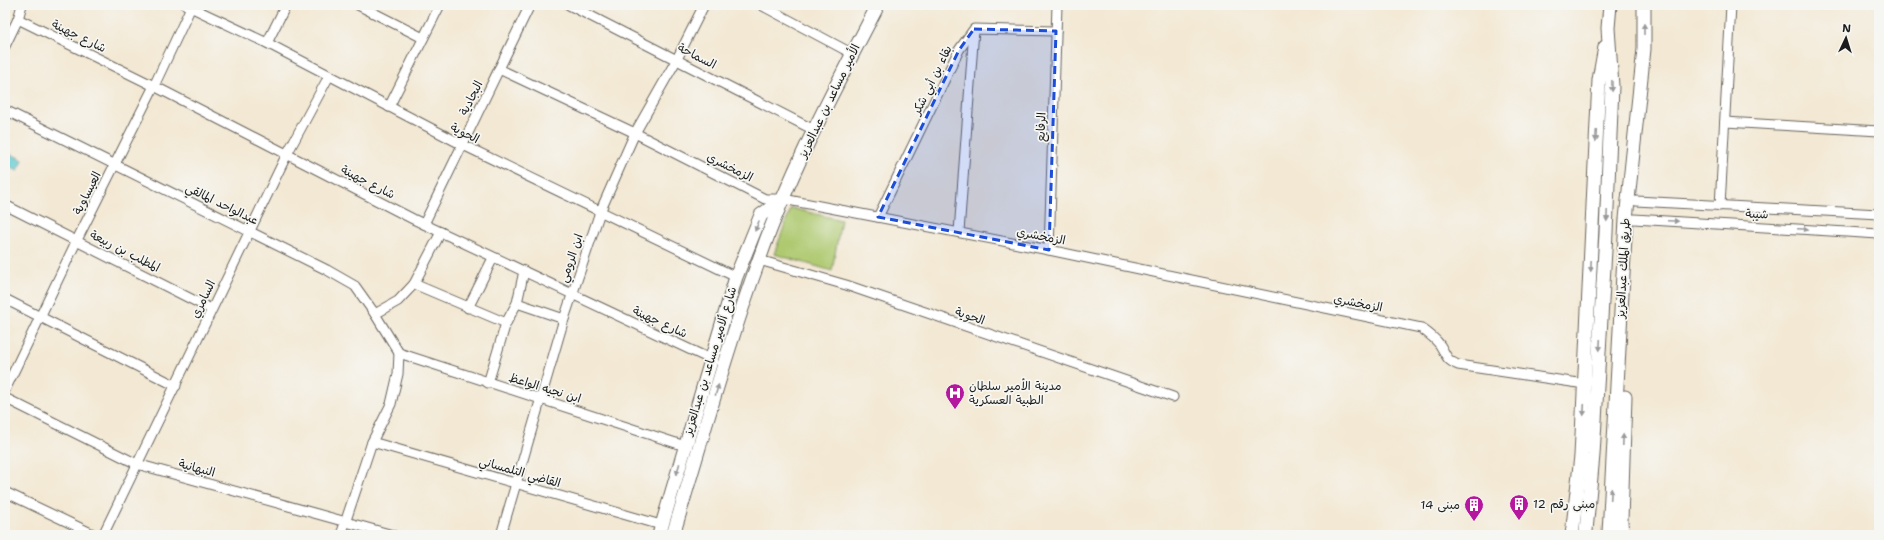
<svg xmlns="http://www.w3.org/2000/svg" width="1884" height="540" viewBox="0 0 1884 540" font-family="'Shantell Sans','Playpen Sans Arabic',sans-serif">
<rect width="100%" height="100%" fill="#f6f6f2"/>
<filter id="ink" filterUnits="userSpaceOnUse"><feTurbulence type="fractalNoise" baseFrequency=".025" numOctaves="2"/><feDisplacementMap in="SourceGraphic" scale="8" xChannelSelector="R" yChannelSelector="G"/><feConvolveMatrix kernelMatrix="1 2 1 2 8 2 1 2 1" color-interpolation-filters="sRGB"/></filter>
<filter id="wash" filterUnits="userSpaceOnUse"><feTurbulence type="fractalNoise" baseFrequency=".012" numOctaves="4" result="noise"/><feDisplacementMap in="SourceGraphic" scale="16" xChannelSelector="R" yChannelSelector="G"/><feGaussianBlur stdDeviation="0.9" result="paint"/><feColorMatrix in="noise" values="0 0 0 0 0 0 0 0 0 0 0 0 0 0 0 0 0 1.4 0 .05"/><feComposite in="paint" operator="in"/></filter>
<g filter="url(#wash)">
<rect width="100%" height="100%" fill="#f3e8d3"/>
<polygon fill="#aec970" stroke="#657246" points="791,208 841,220 832,271 774,254"/>
<polygon fill="#5ac7cf" stroke="#3b7276" points="9,153 23,160 18,171 5,165"/>
</g>
<g filter="url(#ink)">
<g fill="none" stroke-linecap="round" stroke-linejoin="round">
<g stroke="#67635c" stroke-width="11">
<g id="street">
<polyline points="186,5 267,43 461,144 736,277"/>
<polyline points="358,5 423,38"/>
<polyline points="569,5 814,130"/>
<polyline points="761,5 853,54"/>
<polyline points="18,19 154,86 413,219 710,359"/>
<polyline points="267,43 286,5"/>
<polyline points="5,46 18,19 22,5"/>
<path d="M499,69L635,133L765,199H783L1049,250L1421,328C1428,333 1435,338 1440,345C1447,356 1445,359 1458,365L1585,384"/>
<polyline points="389,107 440,5"/>
<polyline points="5,110 327,270 355,286 375,314 399,353"/>
<polyline points="1725,122 1879,131"/>
<polyline points="1636,201 1879,214"/>
<polyline points="5,205 211,309"/>
<polyline points="1720,206 1731,5"/>
<polyline points="878,217 959,50 974,29 1056,31"/>
<polyline points="1634,219 1879,234"/>
<polyline points="424,224 530,5"/>
<polyline points="959,232 974,30"/>
<polyline points="1049,250 1057,5"/>
<polyline points="759,260 846,285 1173,397"/>
<polyline points="414,284 506,323"/>
<polyline points="5,299 176,386"/>
<polyline points="517,303 564,319"/>
<polyline points="468,308 493,258"/>
<polyline points="375,314 398,301 414,284 441,232"/>
<polyline points="399,353 685,446"/>
<polyline points="488,383 506,323 517,303 524,271"/>
<polyline points="5,390 77,240 154,86 191,7"/>
<polyline points="5,398 137,464 393,535"/>
<polyline points="372,442 661,525"/>
<polyline points="5,492 95,535"/>
<polyline points="103,535 287,154 329,76"/>
<polyline points="341,535 372,442 391,404 398,374 399,353"/>
<polyline points="501,535 564,319 600,212 635,133 677,59 704,5"/>
</g>
</g>
<g stroke="#67635c" stroke-width="15">
<g id="secondary">
<polyline points="1586,531 1593,455 1606,233 1612,86 1608,28 1610,5"/>
<polyline points="1609,533 1626,219 1644,49 1644,5"/>
<polyline points="659,535 736,277 761,215 783,199"/>
<path d="M673,535C701,443 726,350 759,260C790,171 835,88 878,5"/>
<polyline points="1572,535 1581,456 1599,80 1605,47"/>
<polyline points="1622,535 1621,521 1625,397"/>
</g>
</g>
<use href="#street" stroke="#fff" stroke-width="9"/>
<use href="#secondary" stroke="#fff" stroke-width="13"/>
</g>
<defs><path id="oneway-solid" d="M-6-.8H1V-3.2L6.5 0L1 3.2V.8H-6Z"/></defs>
<g fill="#999">
<use href="#oneway-solid" transform="translate(1644 29) rotate(-90)"/>
<use href="#oneway-solid" transform="translate(1612 86) rotate(89)"/>
<use href="#oneway-solid" transform="translate(1596 136) rotate(93)"/>
<use href="#oneway-solid" transform="translate(1607 216) rotate(92)"/>
<use href="#oneway-solid" transform="translate(1673 221) rotate(3)"/>
<use href="#oneway-solid" transform="translate(757 226) rotate(112)"/>
<use href="#oneway-solid" transform="translate(1803 229) rotate(3)"/>
<use href="#oneway-solid" transform="translate(1591 266) rotate(92)"/>
<use href="#oneway-solid" transform="translate(1600 345) rotate(93)"/>
<use href="#oneway-solid" transform="translate(717 390) rotate(-73)"/>
<use href="#oneway-solid" transform="translate(1584 410) rotate(93)"/>
<use href="#oneway-solid" transform="translate(1623 440) rotate(-88)"/>
<use href="#oneway-solid" transform="translate(678 469) rotate(106)"/>
<use href="#oneway-solid" transform="translate(1611 494) rotate(-87)"/>
</g>
</g>
<path fill="#1d4ed8" fill-opacity="0.2" stroke="#1d4ed8" stroke-width="3" stroke-dasharray="8 5" stroke-linejoin="round" d="M974,29L1056,31L1049,250L878,217L959,50Z"/>
<defs>
<g id="hospital-pin" transform="scale(1)"><path d="M0 17L-7.5 6A9.5 9.5 0 1 1 7.5 6Z" fill="#b5179e" stroke="#f6f6f2"/><path d="M-5-5h3v3.5h4V-5h3V5h-3V1.5h-4V5h-3Z" fill="#fff"/></g>
<g id="building-pin" transform="scale(1)"><path d="M0 17L-7.5 6A9.5 9.5 0 1 1 7.5 6Z" fill="#b5179e" stroke="#f6f6f2"/><path d="M-4-6H4V6H1V3H-1V6H-4ZM-2.5-4.3h1.7v1.8h-1.7ZM.8-4.3h1.7v1.8H.8ZM-2.5-1h1.7V.8h-1.7ZM.8-1h1.7V.8H.8Z" fill="#fff"/></g>
</defs>
<g fill-rule="evenodd">
<use href="#hospital-pin" x="955" y="393"/>
<use href="#building-pin" x="1519" y="504"/>
<use href="#building-pin" x="1474" y="505"/>
</g>
<g text-anchor="middle" dominant-baseline="central" stroke-width="3.5" stroke-linejoin="round" paint-order="stroke">
<g font-size="12" fill="#1c1c1c" stroke="#f6f6f2">
<text transform="translate(79 36) rotate(26)">شارع جهينة</text>
<text transform="translate(697 56) rotate(27)">السماحة</text>
<text transform="translate(932 80) rotate(-64)">بقاء بن أبي شكر</text>
<text transform="translate(471 98) rotate(-63)">البجادية</text>
<text transform="translate(829 101) rotate(-64)">الأمير مساعد بن عبدالعزيز</text>
<text transform="translate(1041 127) rotate(-88)">الرفايع</text>
<text transform="translate(465 133) rotate(27)">الحوية</text>
<text transform="translate(730 167) rotate(27)">الزمخشري</text>
<text transform="translate(368 182) rotate(27)">شارع جهينة</text>
<text transform="translate(87 193) rotate(-63)">العيساوية</text>
<text transform="translate(222 204) rotate(26)">عبدالواحد المالقي</text>
<text transform="translate(1757 214) rotate(3)">شيبة</text>
<text transform="translate(1041 236) rotate(11)">الزمخشري</text>
<text transform="translate(125 251) rotate(27)">المطلب بن ربيعة</text>
<text transform="translate(571 258) rotate(-71)">ابن الرومي</text>
<text transform="translate(1623 268) rotate(-87)">طريق الملك عبدالعزيز</text>
<text transform="translate(203 299) rotate(-64)">السامري</text>
<text transform="translate(1358 303) rotate(11)">الزمخشري</text>
<text transform="translate(970 316) rotate(19)">الحوية</text>
<text transform="translate(660 322) rotate(25)">شارع جهينة</text>
<text transform="translate(710 361) rotate(-73)">شارع ألامير مساعد بن عبدالعزيز</text>
<text transform="translate(545 388) rotate(17)">ابن نجيه الواعظ</text>
<text transform="translate(197 468) rotate(15)">النبهانية</text>
<text transform="translate(520 472) rotate(16)">القاضي التلمساني</text>
</g>
<g font-size="12" fill="#1c1c1c" stroke="#f6f6f2" text-anchor="start">
<text x="969" y="386">مدينة الأمير سلطان<tspan x="969" dy="14">الطبية العسكرية</tspan></text>
<text x="1533" y="504">مبنى رقم 12</text>
<text x="1460" y="505" text-anchor="end">مبنى 14</text>
</g>
</g>
<rect width="1884" height="540" fill="none" stroke="#f6f6f2" stroke-width="20"/>
<g transform="translate(1846 38) rotate(4)" stroke="#f6f6f2" stroke-width="3" paint-order="stroke">
<path d="M0-3L7 15L0 10L-7 15Z" fill="#1c1c1c"/>
<text y="-6" font-size="11" font-weight="bold" text-anchor="middle" fill="#1c1c1c">N</text>
</g>
</svg>
